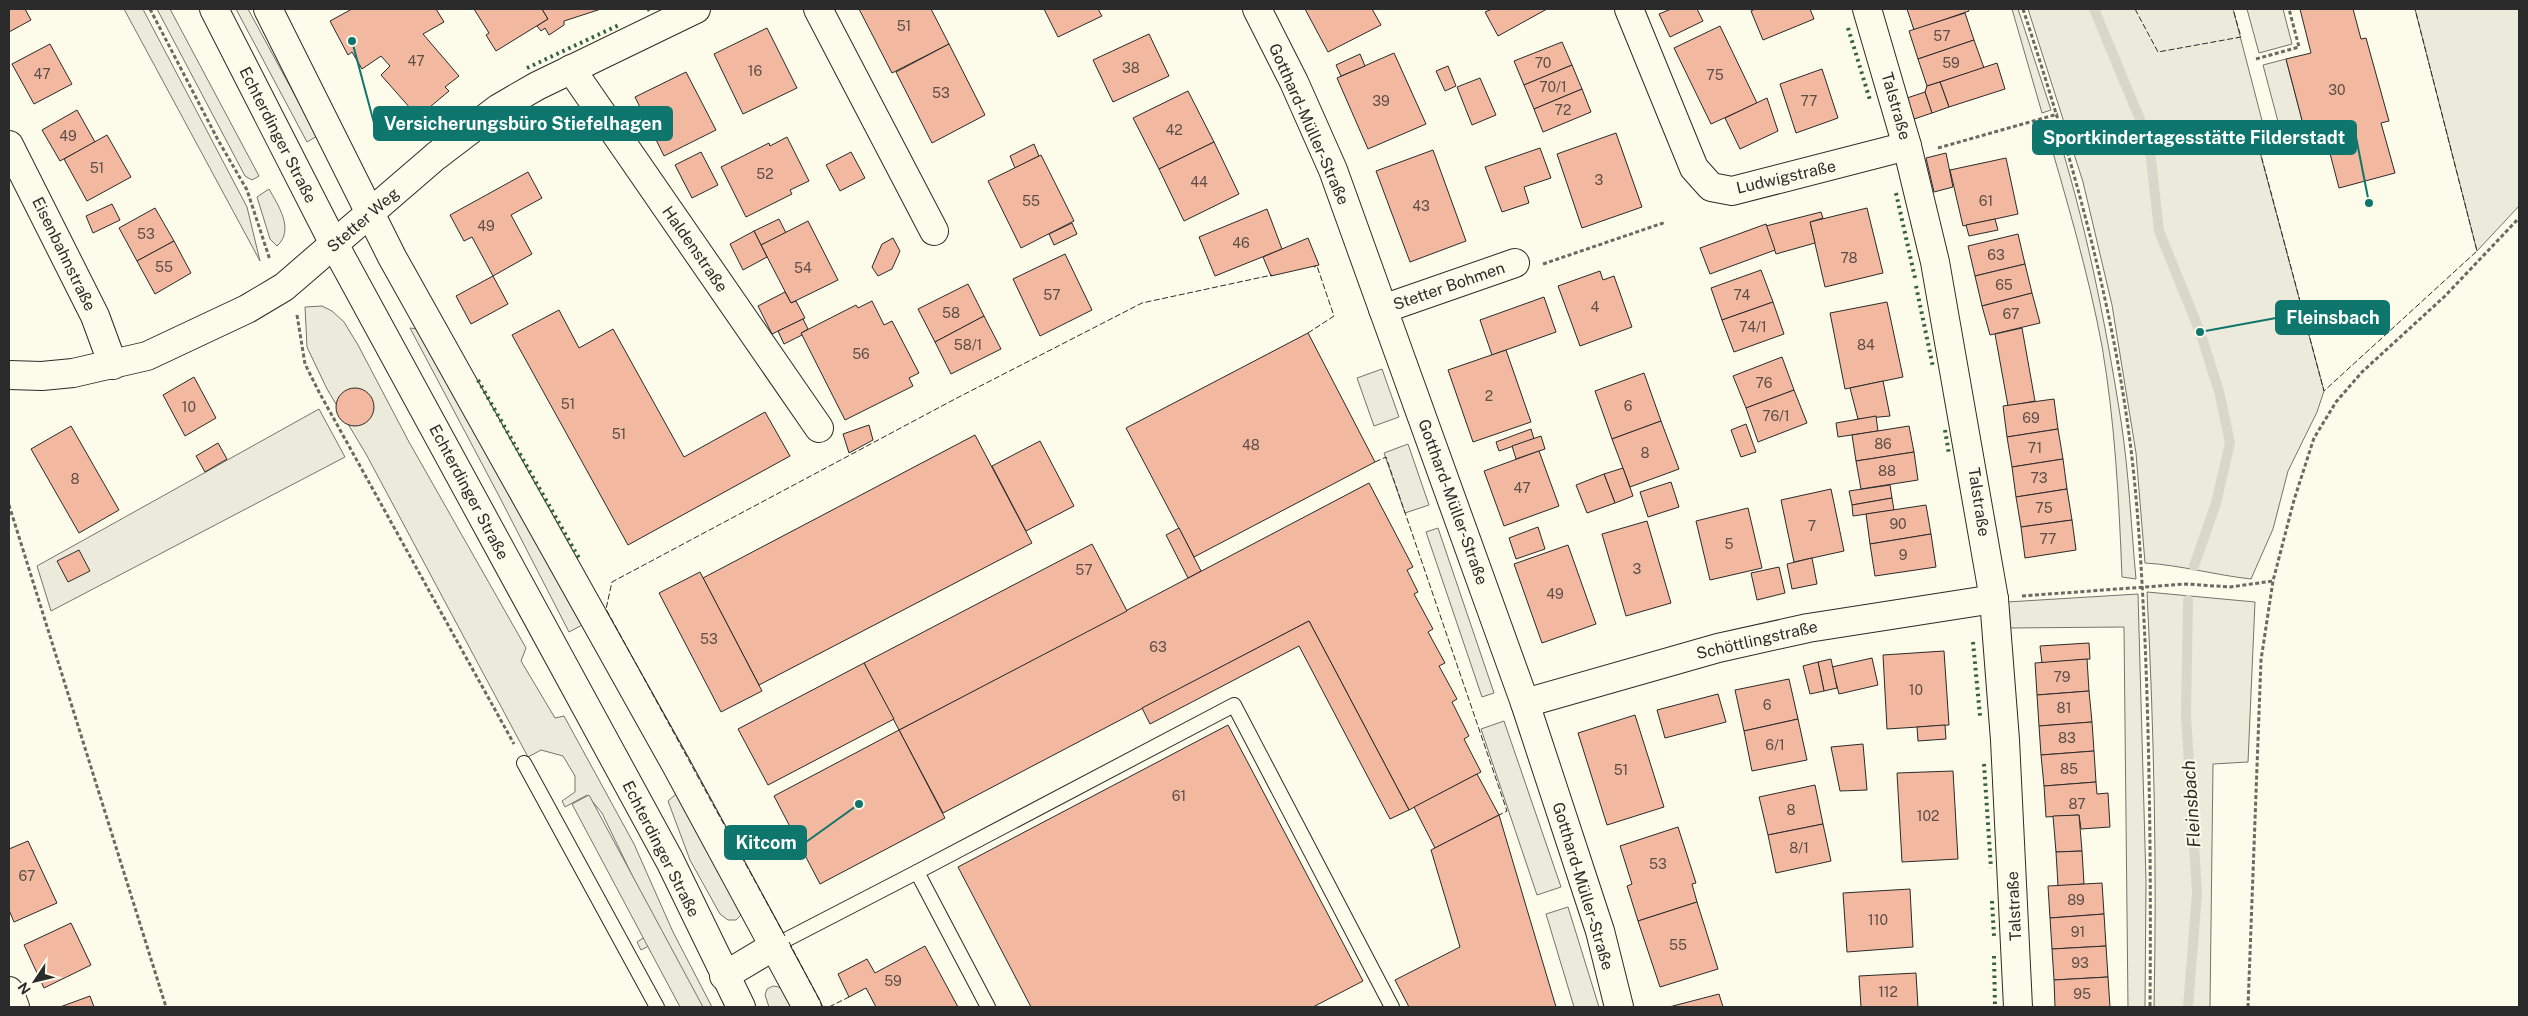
<svg xmlns="http://www.w3.org/2000/svg" width="2528" height="1016" viewBox="0 0 2528 1016" font-family="'Public Sans',sans-serif">
<rect width="100%" height="100%" fill="#fdfbea"/>
<g fill="#ecebdb" stroke="#74746e">
<polygon points="124,9 143,9 146,15 247,207 260,261"/>
<polygon points="157,9 170,9 259,176 252,180 245,176"/>
<polygon points="236,9 248,9 317,136 307,142"/>
<polygon points="2012,9 2018,9 2051,110 2042,113"/>
<path d="M2028,9H2233L2265,132L2255,134L2324,391L2317,412L2288,471L2273,529L2251,579C2215,575 2180,565 2145,563L2136,453L2112,305L2083,182Z"/>
<polygon points="2247,9 2283,9 2292,44 2259,53"/>
<polygon points="2415,9 2519,9 2519,206 2477,251"/>
<path d="M2054,122C2085,220 2105,319 2121,421C2129,473 2131,526 2136,579L2122,577C2119,500 2115,422 2102,346C2088,271 2066,198 2045,125Z"/>
<path d="M269,189C278,205 295,230 277,246L270,239L257,197Z"/>
<polygon points="322,306 332,311 344,322 358,345 409,442 526,648 521,661 555,718 564,716 634,844 673,932 712,1007 700,1007 664,938 641,950 637,942 658,929 602,813 587,795 565,807 562,801 575,792 575,776 563,756 541,750 528,757 366,454 327,389 307,347 305,307"/>
<polygon points="410,328 418,329 586,623 569,632 498,494"/>
<polygon points="319,409 345,457 51,611 37,566"/>
<path d="M2147,592L2255,602L2248,762L2213,764L2210,1007H2154C2157,869 2154,731 2147,592Z"/>
<polygon points="2138,594 2146,881 2145,1007 2128,1007 2124,627 2009,628 2007,602"/>
<polygon points="676,794 681,796 742,914 736,920 728,920 720,914 690,860 668,801"/>
<path d="M773,986C785,986 788,998 793,1007H769L765,995L767,989Z"/>
</g>
<g fill="#eceadb" stroke="#74746e">
<polygon points="2286,59 2308,143 2285,148 2263,65"/>
<polygon points="1382,369 1399,417 1374,426 1357,378"/>
<polygon points="1408,444 1429,505 1405,513 1384,453"/>
<polygon points="1438,528 1494,693 1482,697 1426,532"/>
<polygon points="1504,721 1561,887 1537,895 1481,729"/>
<polygon points="589,795 703,1007 680,1007 572,804"/>
<polygon points="1568,907 1599,1007 1574,1007 1546,914"/>
</g>
<g fill="none" stroke-linecap="round" stroke-linejoin="round">
<g stroke="#d8d7c9" stroke-width="10">
<polyline points="2094,9 2149,141 2159,231 2200,332 2219,391 2230,443 2216,503 2194,566"/>
<polyline points="2188,600 2186,715 2197,893 2188,1007"/>
</g>
</g>
<g fill="#f2b8a0" stroke="#2b2b2b">
<polygon points="9,9 25,9 31,20 9,32"/>
<polygon points="352,9 436,9 444,22 423,34 459,76 445,87 449,91 418,117 381,75 390,66 381,56 362,69 352,52 348,55 330,21"/>
<polygon points="474,9 542,9 548,19 496,51 486,35 489,33"/>
<polygon points="542,9 601,9 564,21 564,25 549,35 545,28 541,31 537,26 548,19"/>
<polygon points="859,9 931,9 949,44 892,73"/>
<polygon points="1044,9 1098,9 1102,16 1058,37"/>
<polygon points="1305,9 1372,9 1381,25 1328,52"/>
<polygon points="1492,9 1547,9 1498,36 1485,12"/>
<polygon points="1671,9 1697,9 1703,21 1670,37 1659,14"/>
<polygon points="1755,9 1810,9 1814,19 1763,40 1751,11"/>
<polygon points="1907,9 1968,9 1969,11 1914,30"/>
<polygon points="2300,9 2353,9 2361,39 2366,38 2389,121 2381,123 2395,173 2339,188 2326,138 2308,143 2286,59 2311,53"/>
<polygon points="1965,13 1974,40 1918,59 1909,31"/>
<polygon points="1720,26 1757,103 1711,124 1674,48"/>
<polygon points="767,28 797,88 743,114 714,54"/>
<polygon points="1149,34 1169,76 1113,102 1093,60"/>
<polygon points="1974,40 1984,68 1927,86 1918,59"/>
<polygon points="1562,42 1572,65 1524,85 1514,61"/>
<polygon points="50,44 72,84 34,104 12,64"/>
<polygon points="949,44 985,115 932,143 896,72"/>
<polygon points="1394,53 1426,124 1368,149 1337,78"/>
<polygon points="1360,54 1365,66 1341,76 1336,65"/>
<polygon points="1997,63 2005,89 1949,107 1940,82"/>
<polygon points="1572,65 1582,89 1534,109 1524,85"/>
<polygon points="1448,66 1456,86 1445,91 1436,71"/>
<polygon points="1822,69 1838,118 1796,133 1780,84"/>
<polygon points="686,72 716,130 664,156 635,97"/>
<polygon points="1480,78 1496,115 1472,125 1457,87"/>
<polygon points="1940,82 1949,107 1932,113 1925,92 1927,86"/>
<polygon points="1582,89 1591,112 1543,132 1534,109"/>
<polygon points="1188,91 1214,142 1159,169 1133,118"/>
<polygon points="1925,92 1932,113 1914,119 1907,98"/>
<polygon points="1767,98 1778,131 1740,149 1725,118"/>
<polygon points="77,110 95,142 60,161 42,130"/>
<polygon points="1616,133 1642,207 1582,228 1557,154"/>
<polygon points="107,135 131,177 87,201 64,159"/>
<polygon points="787,137 809,181 790,190 792,194 746,217 721,167 769,143 770,146"/>
<polygon points="1214,142 1239,194 1184,221 1159,169"/>
<polygon points="1034,144 1039,156 1015,168 1010,156"/>
<polygon points="1540,148 1551,178 1524,187 1529,203 1502,212 1485,167"/>
<polygon points="1433,150 1466,241 1410,262 1376,171"/>
<polygon points="701,152 718,185 692,198 675,165"/>
<polygon points="851,152 865,178 840,191 826,165"/>
<polygon points="1946,153 1953,187 1934,192 1926,158"/>
<polygon points="1041,155 1074,221 1021,248 988,181"/>
<polygon points="2006,158 2018,214 1963,226 1950,170"/>
<polygon points="528,172 542,198 511,215 532,254 493,276 472,237 464,241 450,215"/>
<polygon points="112,204 120,220 93,233 86,216"/>
<polygon points="155,208 174,241 137,261 119,228"/>
<polygon points="1867,208 1883,273 1825,287 1810,222"/>
<polygon points="1267,209 1282,249 1215,276 1199,237"/>
<polygon points="1821,212 1823,218 1810,222 1815,243 1776,254 1766,226"/>
<polygon points="779,219 786,233 761,245 754,231"/>
<polygon points="1995,219 1998,230 1969,236 1966,225"/>
<polygon points="808,221 838,280 791,303 761,245"/>
<polygon points="1072,223 1077,234 1054,245 1049,234"/>
<polygon points="1766,224 1775,250 1710,274 1700,248"/>
<polygon points="754,231 767,257 743,270 730,244"/>
<polygon points="2018,234 2025,264 1975,276 1968,246"/>
<polygon points="893,238 900,251 892,269 878,276 872,267 882,244"/>
<polygon points="1308,238 1319,265 1271,276 1263,257"/>
<polygon points="174,241 191,273 155,294 137,261"/>
<polygon points="1065,254 1092,310 1040,336 1013,279"/>
<polygon points="2025,264 2032,293 1982,306 1975,276"/>
<polygon points="1761,270 1773,302 1722,320 1711,288"/>
<polygon points="1600,271 1603,280 1614,276 1632,327 1580,346 1558,286"/>
<polygon points="493,276 508,304 471,324 456,296"/>
<polygon points="968,284 984,316 935,342 918,309"/>
<polygon points="785,292 791,303 796,301 805,318 772,334 758,306"/>
<polygon points="2032,293 2040,323 1990,335 1982,306"/>
<polygon points="1544,297 1556,332 1492,355 1480,320"/>
<polygon points="872,301 884,325 892,321 919,373 909,378 913,386 845,420 801,333 856,305 858,308"/>
<polygon points="1773,302 1784,334 1734,352 1722,320"/>
<polygon points="1887,302 1903,377 1845,389 1830,313"/>
<polygon points="559,310 579,348 613,329 684,457 765,412 790,456 628,545 512,335"/>
<polygon points="984,316 1001,349 951,374 935,342"/>
<polygon points="803,319 808,329 801,333 802,335 784,344 778,331"/>
<polygon points="2022,328 2035,401 2008,406 1995,334"/>
<polygon points="1308,333 1375,462 1194,557 1126,428"/>
<polygon points="1506,350 1531,422 1473,442 1448,370"/>
<polygon points="1782,357 1794,390 1746,408 1733,376"/>
<polygon points="1644,373 1661,421 1612,439 1595,391"/>
<polygon points="194,377 216,418 185,436 163,395"/>
<polygon points="1883,381 1890,416 1858,419 1850,388"/>
<circle cx="355" cy="407" r="19"/>
<polygon points="1794,390 1807,423 1758,442 1746,408"/>
<polygon points="2054,399 2058,429 2007,437 2003,406"/>
<polygon points="1876,416 1878,431 1838,437 1836,423"/>
<polygon points="1661,421 1679,469 1630,487 1612,439"/>
<polygon points="1746,424 1756,452 1741,457 1731,430"/>
<polygon points="869,425 873,440 849,453 843,434"/>
<polygon points="71,426 119,510 79,533 31,449"/>
<polygon points="1909,426 1914,452 1856,461 1852,435"/>
<polygon points="1531,429 1534,439 1499,451 1496,442"/>
<polygon points="2058,429 2063,459 2012,467 2007,437"/>
<polygon points="975,435 1032,543 759,685 703,578"/>
<polygon points="1541,436 1545,449 1516,459 1512,446"/>
<polygon points="1040,441 1074,506 1026,531 992,466"/>
<polygon points="218,443 227,459 205,472 196,456"/>
<polygon points="1539,451 1559,506 1504,526 1484,471"/>
<polygon points="1914,452 1918,480 1861,489 1856,461"/>
<polygon points="2063,459 2067,489 2016,497 2012,467"/>
<polygon points="1623,468 1633,496 1615,503 1604,474"/>
<polygon points="1604,474 1615,503 1587,513 1576,485"/>
<polygon points="1671,482 1679,507 1648,517 1640,492"/>
<polygon points="1369,483 1413,567 1407,570 1418,592 1414,594 1433,629 1428,632 1445,663 1439,666 1457,699 1452,702 1469,736 1464,739 1481,772 1409,810 1309,621 943,813 899,730"/>
<polygon points="1890,485 1892,498 1852,505 1849,491"/>
<polygon points="1831,489 1844,551 1794,562 1781,500"/>
<polygon points="2067,489 2072,520 2021,527 2016,497"/>
<polygon points="1892,498 1894,510 1853,516 1852,505"/>
<polygon points="1926,505 1931,534 1870,544 1866,514"/>
<polygon points="1748,508 1762,568 1710,580 1696,521"/>
<polygon points="2072,520 2076,550 2025,558 2021,527"/>
<polygon points="1647,521 1671,603 1626,616 1602,534"/>
<polygon points="1538,527 1545,549 1516,559 1509,538"/>
<polygon points="1179,528 1201,571 1188,578 1166,535"/>
<polygon points="1931,534 1936,567 1875,576 1870,544"/>
<polygon points="1092,544 1127,611 899,730 864,663"/>
<polygon points="1568,545 1596,624 1542,643 1514,564"/>
<polygon points="79,550 90,571 68,582 57,561"/>
<polygon points="1812,558 1817,584 1792,589 1787,564"/>
<polygon points="1779,567 1785,593 1757,600 1751,573"/>
<polygon points="700,572 762,691 721,712 659,593"/>
<polygon points="1309,621 1409,810 1390,819 1299,646 1150,724 1142,708"/>
<polygon points="2089,643 2090,659 2042,663 2040,646"/>
<polygon points="1944,651 1949,725 1887,729 1883,655"/>
<polygon points="1872,658 1878,685 1839,694 1832,667"/>
<polygon points="1831,659 1837,688 1824,691 1818,662"/>
<polygon points="2087,659 2089,691 2037,695 2035,663"/>
<polygon points="1818,662 1824,691 1810,694 1803,666"/>
<polygon points="864,663 894,719 768,785 738,729"/>
<polygon points="1789,679 1798,719 1744,731 1735,690"/>
<polygon points="2089,691 2092,722 2039,726 2037,695"/>
<polygon points="1718,694 1726,722 1665,738 1657,710"/>
<polygon points="1635,715 1664,807 1607,825 1578,733"/>
<polygon points="1798,719 1807,760 1752,771 1744,731"/>
<polygon points="2092,722 2094,751 2041,755 2039,726"/>
<polygon points="1228,725 1363,981 1313,1007 1031,1007 958,867"/>
<polygon points="1945,725 1946,739 1918,741 1917,727"/>
<polygon points="899,730 945,818 820,884 774,796"/>
<polygon points="1863,744 1867,790 1840,791 1831,747"/>
<polygon points="2094,751 2096,782 2044,786 2041,755"/>
<polygon points="1953,771 1958,859 1902,862 1897,773"/>
<polygon points="1477,774 1499,815 1435,848 1414,807"/>
<polygon points="2096,782 2097,794 2108,793 2110,827 2081,829 2079,815 2046,817 2044,786"/>
<polygon points="1815,785 1823,824 1768,835 1759,797"/>
<polygon points="1499,815 1556,1007 1409,1007 1395,980 1460,947 1431,850"/>
<polygon points="2079,815 2082,851 2056,852 2053,816"/>
<polygon points="1823,824 1831,861 1776,873 1768,835"/>
<polygon points="1678,827 1696,883 1692,884 1697,902 1638,921 1627,886 1632,884 1620,846"/>
<polygon points="28,841 57,903 14,922 9,910 9,849"/>
<polygon points="2082,851 2084,884 2058,886 2056,852"/>
<polygon points="2102,883 2104,914 2050,918 2048,886"/>
<polygon points="1910,889 1913,947 1847,952 1843,893"/>
<polygon points="1697,902 1718,969 1660,987 1638,921"/>
<polygon points="2104,914 2106,946 2052,949 2050,918"/>
<polygon points="71,923 91,965 44,988 24,945"/>
<polygon points="925,946 958,1007 876,1007 866,988 849,997 838,974 867,959 875,973"/>
<polygon points="2106,946 2108,977 2054,980 2052,949"/>
<polygon points="1916,973 1918,1007 1861,1007 1859,976"/>
<polygon points="2108,977 2110,1007 2055,1007 2054,980"/>
<polygon points="1719,994 1723,1007 1669,1007"/>
<polygon points="90,996 94,1007 60,1007"/>
</g>
<g fill="none" stroke-linecap="round" stroke-linejoin="round">
<g stroke="#2b2b2b" stroke-width="16">
<g id="lane">
<polyline points="524,763 657,1007"/>
<polyline points="774,946 917,872"/>
<polyline points="988,1007 917,872 1234,705 1392,1007"/>
</g>
</g>
<g stroke="#2b2b2b" stroke-width="30">
<g id="street">
<polyline points="268,9 392,257 675,763 807,1007"/>
<polyline points="818,9 934,231"/>
<polyline points="1257,9 1294,82 1333,170 1383,309 1525,703 1600,931 1619,1007"/>
<polyline points="1629,9 1694,168 1711,187 1732,191 1907,146"/>
<polyline points="1867,9 1907,146 1935,262 1994,599 2005,740 2018,1007"/>
<polyline points="571,69 819,428"/>
<polyline points="9,145 95,316 113,365"/>
<polyline points="1383,309 1515,263"/>
<polyline points="9,375 42,376 73,373 147,356 247,309 284,287 436,156 499,108 537,86 696,9"/>
<polyline points="1525,703 1718,648 1808,628 1994,599"/>
<polyline points="724,976 774,946"/>
<polyline points="9,991 15,1007"/>
</g>
</g>
<g stroke="#2b2b2b" stroke-width="30">
<polyline id="secondary" points="214,9 335,246 670,861 741,1007"/>
</g>
<g stroke="#6a6964" stroke-width="3" stroke-dasharray="4 2.5" stroke-linecap="butt">
<polyline points="150,9 218,140 247,190 270,260"/>
<path d="M2023,9C2071,155 2114,304 2132,458C2139,519 2142,580 2145,641C2150,763 2151,885 2150,1007"/>
<polyline points="2256,59 2299,47 2289,9"/>
<polyline points="1938,148 2058,114"/>
<polyline points="1543,264 1666,222"/>
<polyline points="297,315 305,364 319,392 514,744"/>
<polyline points="9,505 166,1007"/>
<polyline points="2022,596 2186,584 2230,587 2273,581"/>
<polyline points="2248,1007 2261,660 2273,581 2294,500 2314,438 2336,402 2362,372 2445,296 2519,218"/>
</g>
<use href="#lane" stroke="#fdfbea" stroke-width="14"/>
<use href="#street" stroke="#fdfbea" stroke-width="28"/>
<use href="#secondary" stroke="#fdfbea" stroke-width="28"/>
<g stroke="#34623c" stroke-width="4" stroke-dasharray="2.5 4" stroke-linecap="butt">
<polyline points="647,10 649,9"/>
<polyline points="1848,28 1870,100"/>
<polyline points="527,68 619,25"/>
<polyline points="1896,193 1915,278"/>
<polyline points="1916,286 1933,367"/>
<polyline points="478,380 580,560"/>
<polyline points="1945,430 1949,454"/>
<polyline points="1973,642 1980,716"/>
<polyline points="1984,764 1991,868"/>
<polyline points="1992,901 1994,936"/>
<polyline points="1994,956 1995,1007"/>
</g>
<g stroke="#2b2b2b" stroke-width="1" stroke-dasharray="6 2.5" stroke-linecap="butt">
<polyline points="2135,9 2158,52 2241,37 2233,9"/>
<polyline points="2308,143 2261,155 2324,391 2477,251 2415,9"/>
<polyline points="1308,333 1334,316 1317,266 1314,267"/>
<polyline points="1375,462 1386,457 1507,811 1499,815"/>
<polyline points="785,936 606,609 612,582 955,399 1142,303 1272,275"/>
<polyline points="789,942 823,1007"/>
<polyline points="829,1007 849,997"/>
</g>
</g>
<g text-anchor="middle" dominant-baseline="central" stroke-width="4" stroke-linejoin="round" paint-order="stroke">
<g font-size="14" fill="#5d4e48">
<text x="904" y="26">51</text>
<text x="1942" y="36">57</text>
<text x="416" y="61">47</text>
<text x="1543" y="63">70</text>
<text x="1951" y="63">59</text>
<text x="1131" y="68">38</text>
<text x="755" y="71">16</text>
<text x="42" y="74">47</text>
<text x="1715" y="75">75</text>
<text x="1553" y="87">70/1</text>
<text x="2337" y="90">30</text>
<text x="941" y="93">53</text>
<text x="1381" y="101">39</text>
<text x="1809" y="101">77</text>
<text x="1563" y="110">72</text>
<text x="1174" y="130">42</text>
<text x="68" y="136">49</text>
<text x="97" y="168">51</text>
<text x="765" y="174">52</text>
<text x="1599" y="180">3</text>
<text x="1199" y="182">44</text>
<text x="1031" y="201">55</text>
<text x="1986" y="201">61</text>
<text x="1421" y="206">43</text>
<text x="486" y="226">49</text>
<text x="146" y="234">53</text>
<text x="1241" y="243">46</text>
<text x="1996" y="255">63</text>
<text x="1849" y="258">78</text>
<text x="164" y="267">55</text>
<text x="803" y="268">54</text>
<text x="2004" y="285">65</text>
<text x="1052" y="295">57</text>
<text x="1742" y="295">74</text>
<text x="1595" y="307">4</text>
<text x="951" y="313">58</text>
<text x="2011" y="314">67</text>
<text x="1753" y="327">74/1</text>
<text x="968" y="345">58/1</text>
<text x="1866" y="345">84</text>
<text x="861" y="354">56</text>
<text x="1764" y="383">76</text>
<text x="1489" y="396">2</text>
<text x="568" y="404">51</text>
<text x="1628" y="406">6</text>
<text x="189" y="407">10</text>
<text x="1776" y="416">76/1</text>
<text x="2031" y="418">69</text>
<text x="619" y="434">51</text>
<text x="1883" y="444">86</text>
<text x="1251" y="445">48</text>
<text x="2035" y="448">71</text>
<text x="1645" y="453">8</text>
<text x="1887" y="471">88</text>
<text x="2039" y="478">73</text>
<text x="75" y="479">8</text>
<text x="1522" y="488">47</text>
<text x="2044" y="508">75</text>
<text x="1898" y="524">90</text>
<text x="1812" y="526">7</text>
<text x="2048" y="539">77</text>
<text x="1729" y="544">5</text>
<text x="1903" y="555">9</text>
<text x="1637" y="569">3</text>
<text x="1084" y="570">57</text>
<text x="1555" y="594">49</text>
<text x="709" y="639">53</text>
<text x="1158" y="647">63</text>
<text x="2062" y="677">79</text>
<text x="1916" y="690">10</text>
<text x="1767" y="705">6</text>
<text x="2064" y="708">81</text>
<text x="2067" y="738">83</text>
<text x="1775" y="745">6/1</text>
<text x="2069" y="769">85</text>
<text x="1621" y="770">51</text>
<text x="1179" y="796">61</text>
<text x="2077" y="804">87</text>
<text x="1791" y="810">8</text>
<text x="1928" y="816">102</text>
<text x="1799" y="848">8/1</text>
<text x="1658" y="864">53</text>
<text x="27" y="876">67</text>
<text x="2076" y="900">89</text>
<text x="1878" y="920">110</text>
<text x="2078" y="932">91</text>
<text x="1678" y="945">55</text>
<text x="2080" y="963">93</text>
<text x="893" y="981">59</text>
<text x="1888" y="992">112</text>
<text x="2082" y="994">95</text>
</g>
<g font-size="16" fill="#2b2b2b" stroke="#fdfbea">
<text transform="translate(1896 106) rotate(74)">Talstraße</text>
<text transform="translate(1309 124) rotate(66)">Gotthard-Müller-Straße</text>
<text transform="translate(278 135) rotate(63)">Echterdinger Straße</text>
<text transform="translate(1786 177) rotate(-13)">Ludwigstraße</text>
<text transform="translate(363 220) rotate(-41)">Stetter Weg</text>
<text transform="translate(695 249) rotate(55)">Haldenstraße</text>
<text transform="translate(64 254) rotate(64)">Eisenbahnstraße</text>
<text transform="translate(1449 286) rotate(-19)">Stetter Bohmen</text>
<text transform="translate(469 492) rotate(62)">Echterdinger Straße</text>
<text transform="translate(1453 502) rotate(70)">Gotthard-Müller-Straße</text>
<text transform="translate(1979 502) rotate(81)">Talstraße</text>
<text transform="translate(1757 640) rotate(-13)">Schöttlingstraße</text>
<text transform="translate(661 849) rotate(63)">Echterdinger Straße</text>
<text transform="translate(1583 886) rotate(73)">Gotthard-Müller-Straße</text>
<text transform="translate(2014 906) rotate(-93)">Talstraße</text>
</g>
<g font-size="18" font-style="italic" fill="#2b2b2b" stroke="#fdfbea">
<text transform="translate(2191 804) rotate(-94)">Fleinsbach</text>
</g>
</g>
<path fill="none" stroke="#0f766e" stroke-width="2" d="M352 41L374 123M2369 203L2356 137M2200 332L2276 318M859 804L806 842"/>
<g fill="#0f766e" stroke="#fdfbea" stroke-width="2">
<circle cx="352" cy="41" r="5"/>
<circle cx="2369" cy="203" r="5"/>
<circle cx="2200" cy="332" r="5"/>
<circle cx="859" cy="804" r="5"/>
</g>
<g fill="#0f766e" stroke="#0f766e" stroke-width="2">
<rect x="374" y="107" width="298" height="33" rx="5"/>
<rect x="2033" y="121" width="323" height="33" rx="5"/>
<rect x="2276" y="301" width="113" height="33" rx="5"/>
<rect x="725" y="826" width="81" height="33" rx="5"/>
</g>
<g font-size="18" text-anchor="middle" font-weight="bold" fill="#fff">
<text x="523" y="130">Versicherungsbüro Stiefelhagen</text>
<text x="2194" y="144">Sportkindertagesstätte Filderstadt</text>
<text x="2333" y="324">Fleinsbach</text>
<text x="766" y="849">Kitcom</text>
</g>
<rect width="2528" height="1016" fill="none" stroke="#2b2b2b" stroke-width="20"/>
<g transform="translate(35 981) rotate(235)" stroke="#fdfbea" stroke-width="4" paint-order="stroke">
<path d="M0-4L9 19L0 12L-9 19Z" fill="#2b2b2b"/>
<text y="-8" font-size="14" font-weight="bold" text-anchor="middle" fill="#2b2b2b">N</text>
</g>
</svg>
